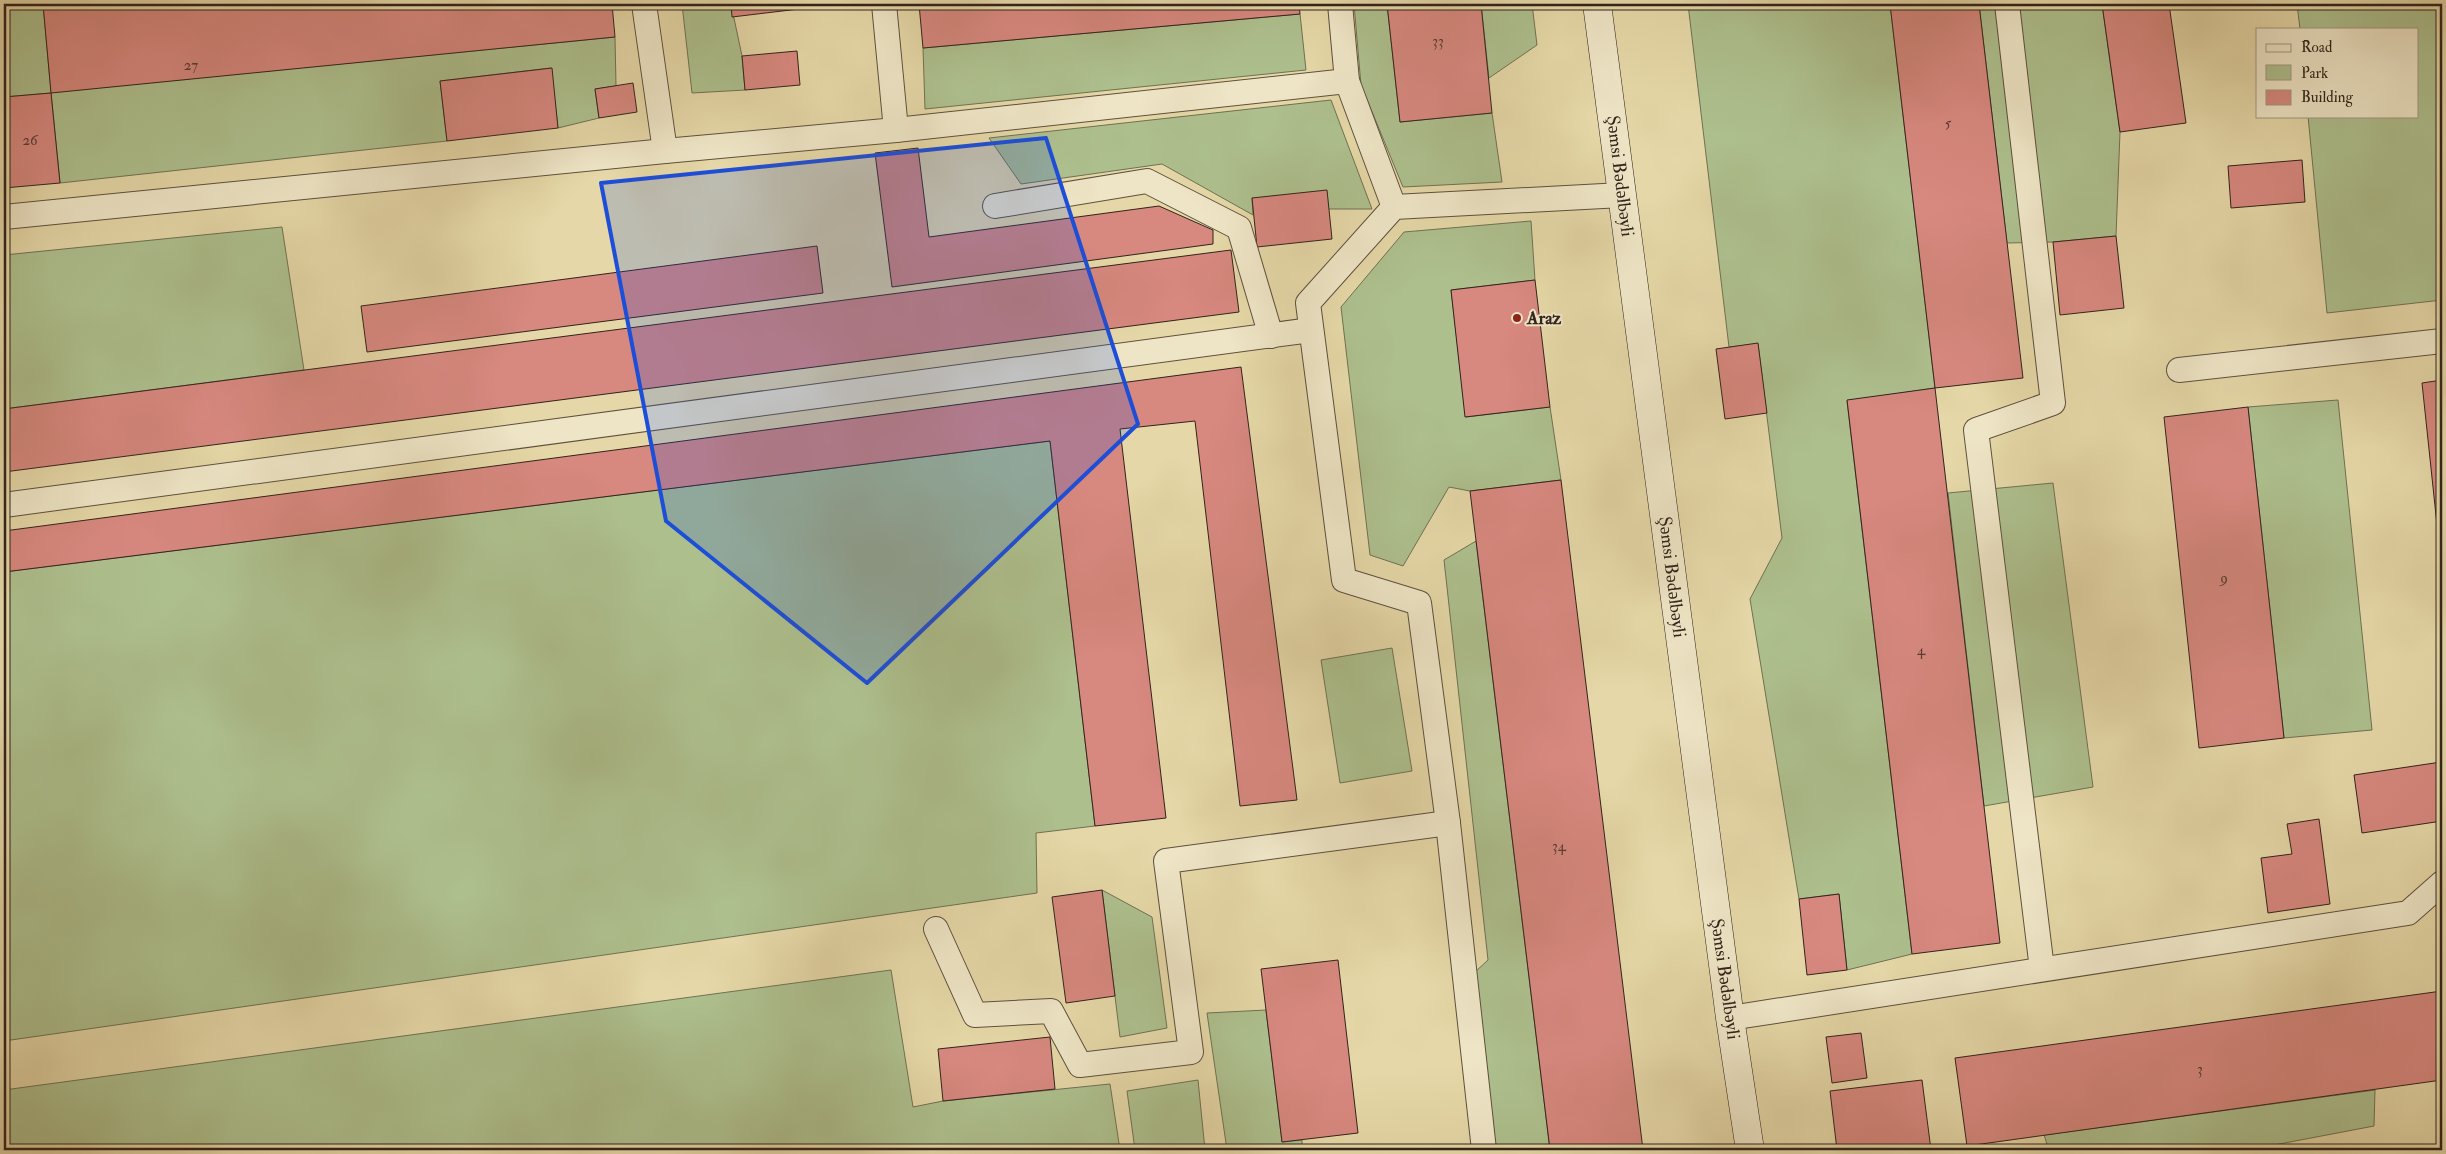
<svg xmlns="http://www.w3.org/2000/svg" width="2446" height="1154" viewBox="0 0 2446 1154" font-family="'IM FELL Double Pica',serif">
<rect width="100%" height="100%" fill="#e5d7a7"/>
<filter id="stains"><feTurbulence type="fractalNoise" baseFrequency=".004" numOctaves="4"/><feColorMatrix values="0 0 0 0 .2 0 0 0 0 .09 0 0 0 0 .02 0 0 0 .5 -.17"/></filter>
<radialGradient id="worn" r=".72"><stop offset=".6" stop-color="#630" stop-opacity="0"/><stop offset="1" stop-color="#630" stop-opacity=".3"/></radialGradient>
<g fill="#adbf8d" stroke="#6f7154">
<polygon points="36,4 43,4 51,92 615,37 616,86 595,89 599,118 558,128 551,68 440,81 447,141 60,183 51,93 4,97 4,7"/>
<polygon points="682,4 731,4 742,56 745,90 692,93"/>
<polygon points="1354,4 1387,4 1400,122 1492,113 1502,182 1403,187 1361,85"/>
<polygon points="1481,4 1532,4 1537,45 1489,78"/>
<polygon points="1688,4 1890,4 1935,388 1847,401 1912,954 1847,970 1839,894 1799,899 1750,599 1782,538 1758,344 1729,347"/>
<polygon points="1979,4 2102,4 2120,132 2116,236 2053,242 2007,243"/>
<polygon points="2297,4 2442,4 2442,300 2327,313 2308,116 2417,116 2417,29 2300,29"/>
<polygon points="1300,14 1306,70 925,109 923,48"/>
<polygon points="1331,100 1372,209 1329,209 1252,198 1253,215 1162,164 1021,184 989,138"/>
<polygon points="1531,221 1535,280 1451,290 1466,417 1550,407 1561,480 1470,491 1449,487 1403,566 1370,555 1341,307 1404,232"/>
<polygon points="282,227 304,370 4,409 4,255"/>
<polygon points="2338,400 2372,730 2284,738 2248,407"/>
<polygon points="1050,441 1095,826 1036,833 1037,893 4,1041 4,572"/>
<polygon points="2053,483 2093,787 1984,806 1948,493"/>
<polygon points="1476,541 1550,1150 1496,1150 1475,972 1488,960 1444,560"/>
<polygon points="1392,648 1412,771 1340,783 1321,660"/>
<polygon points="1102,890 1152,917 1167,1028 1120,1037"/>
<polygon points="891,970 913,1107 943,1101 1110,1084 1120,1150 4,1150 4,1090"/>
<polygon points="1266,1010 1282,1142 1302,1140 1302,1150 1227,1150 1207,1013"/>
<polygon points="1198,1080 1205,1150 1135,1150 1127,1091"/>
<polygon points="2375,1090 2374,1126 2248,1150 2049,1150 2044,1135"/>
</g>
<g fill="#d7887f" stroke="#31231b">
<polygon points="4,4 36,4 4,7"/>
<polygon points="43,4 612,4 615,37 51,93"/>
<polygon points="731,4 823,4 824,6 732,17"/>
<polygon points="919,4 1299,4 1300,14 923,48"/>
<polygon points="1387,4 1481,4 1492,113 1400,122"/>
<polygon points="1890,4 1979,4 2023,378 1935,388"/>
<polygon points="2102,4 2169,4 2186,123 2120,132"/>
<polygon points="797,51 800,85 745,90 742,56"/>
<polygon points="552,68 558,128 447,141 440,81"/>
<polygon points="633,83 637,112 599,118 595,89"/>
<polygon points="51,93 60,183 4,188 4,97"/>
<polygon points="918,148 929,237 1159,206 1213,230 1213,244 892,287 875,153"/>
<polygon points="2302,160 2305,202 2231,208 2228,166"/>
<polygon points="1327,190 1332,239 1257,247 1252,198"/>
<polygon points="2116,236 2124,308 2060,315 2053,242"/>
<polygon points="817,246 823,293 367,352 361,306"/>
<polygon points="1231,250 1239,312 4,472 4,409"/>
<polygon points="1535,280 1550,407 1465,417 1451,290"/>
<polygon points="1758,343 1767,413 1725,419 1716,349"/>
<polygon points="1241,367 1297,800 1240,806 1195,421 1120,429 1166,818 1095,826 1050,441 4,572 4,531"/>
<polygon points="2442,380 2442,572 2422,383"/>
<polygon points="1935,388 2000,943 1912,954 1847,400"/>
<polygon points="2248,407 2284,738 2199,748 2164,417"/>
<polygon points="1561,480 1643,1150 1550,1150 1470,491"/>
<polygon points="2441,762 2442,821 2362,833 2354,775"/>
<polygon points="2319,819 2330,904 2268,913 2261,858 2292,854 2287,824"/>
<polygon points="1102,890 1115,996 1066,1003 1052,897"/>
<polygon points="1839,894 1847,970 1807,975 1799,899"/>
<polygon points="1338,960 1358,1133 1282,1142 1261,969"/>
<polygon points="2442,991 2442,1080 1967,1146 1955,1058"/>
<polygon points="1861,1033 1867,1078 1832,1083 1826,1037"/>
<polygon points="1050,1037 1055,1089 943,1101 938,1049"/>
<polygon points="1922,1080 1931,1150 1837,1150 1830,1091"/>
</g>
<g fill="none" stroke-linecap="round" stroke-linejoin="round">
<g stroke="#5e503e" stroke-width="26">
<g id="lane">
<polyline points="644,4 665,151"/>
<polyline points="884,4 896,130"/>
<polyline points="1340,4 1347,81 1394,207"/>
<polyline points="2007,4 2053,403 1976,430 2042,969"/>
<polyline points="995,206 1147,181 1239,228 1271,336"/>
<polyline points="4,217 665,151 896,130 1347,81"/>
<polyline points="2179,370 2442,341"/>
<polyline points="4,505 1311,330"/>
<polyline points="936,929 975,1015 1051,1011 1080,1065 1191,1052 1166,861 1448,823"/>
<polyline points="1730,1018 2408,913 2442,883"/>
<polyline points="1484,1150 1448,823 1419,603 1344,580 1308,303 1394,207 1622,195"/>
</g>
</g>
<g stroke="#31231b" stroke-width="29">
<polyline id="secondary" points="1597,4 1730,1018 1750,1150"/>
</g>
<use href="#lane" stroke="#eee5c6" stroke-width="24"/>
<use href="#secondary" stroke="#eee5c6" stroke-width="28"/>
</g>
<path fill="#1d4ed8" fill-opacity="0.2" stroke="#1d4ed8" stroke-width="4" stroke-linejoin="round" d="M1046,138L1138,424L867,683L666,521L601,183Z"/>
<circle fill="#8f2418" stroke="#eee5c6" stroke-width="2" cx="1517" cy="318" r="5"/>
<g text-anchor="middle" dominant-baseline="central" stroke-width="4" stroke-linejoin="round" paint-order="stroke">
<g font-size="15" fill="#5a3c34">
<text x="1438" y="41">33</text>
<text x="191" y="65">27</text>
<text x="1948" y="123">5</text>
<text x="30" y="140">26</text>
<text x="2224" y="578">9</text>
<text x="1921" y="650">4</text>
<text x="1559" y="846">34</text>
<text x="2200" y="1069">3</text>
</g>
<g font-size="18" fill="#31231b" stroke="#eee5c6">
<text transform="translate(1620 176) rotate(83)">Şəmsi Bədəlbəyli</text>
<text transform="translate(1672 577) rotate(83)">Şəmsi Bədəlbəyli</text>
<text transform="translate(1725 979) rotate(82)">Şəmsi Bədəlbəyli</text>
</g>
<g font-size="18" font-weight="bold" fill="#31231b" stroke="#eee5c6" text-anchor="start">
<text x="1527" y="318">Araz</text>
</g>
</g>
<rect width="2446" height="1154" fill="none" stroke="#e5d7a7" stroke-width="20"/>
<rect x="5" y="5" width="2436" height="1144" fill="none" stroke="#31231b" stroke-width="2.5"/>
<rect x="10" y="10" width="2426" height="1134" fill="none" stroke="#31231b"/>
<rect x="2256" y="28" width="162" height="90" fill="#eee5c6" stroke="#a29782"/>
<rect x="2266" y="44" width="25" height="8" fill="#eee5c6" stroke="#a29782"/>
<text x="2301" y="52" font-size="15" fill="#31231b">Road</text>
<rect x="2266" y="65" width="25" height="15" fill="#adbf8d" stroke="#a29782"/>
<text x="2301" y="78" font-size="15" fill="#31231b">Park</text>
<rect x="2266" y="90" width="25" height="15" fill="#d7887f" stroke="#a29782"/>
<text x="2301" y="102" font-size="15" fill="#31231b">Building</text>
<rect width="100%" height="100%" filter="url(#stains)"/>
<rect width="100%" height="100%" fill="url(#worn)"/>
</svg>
